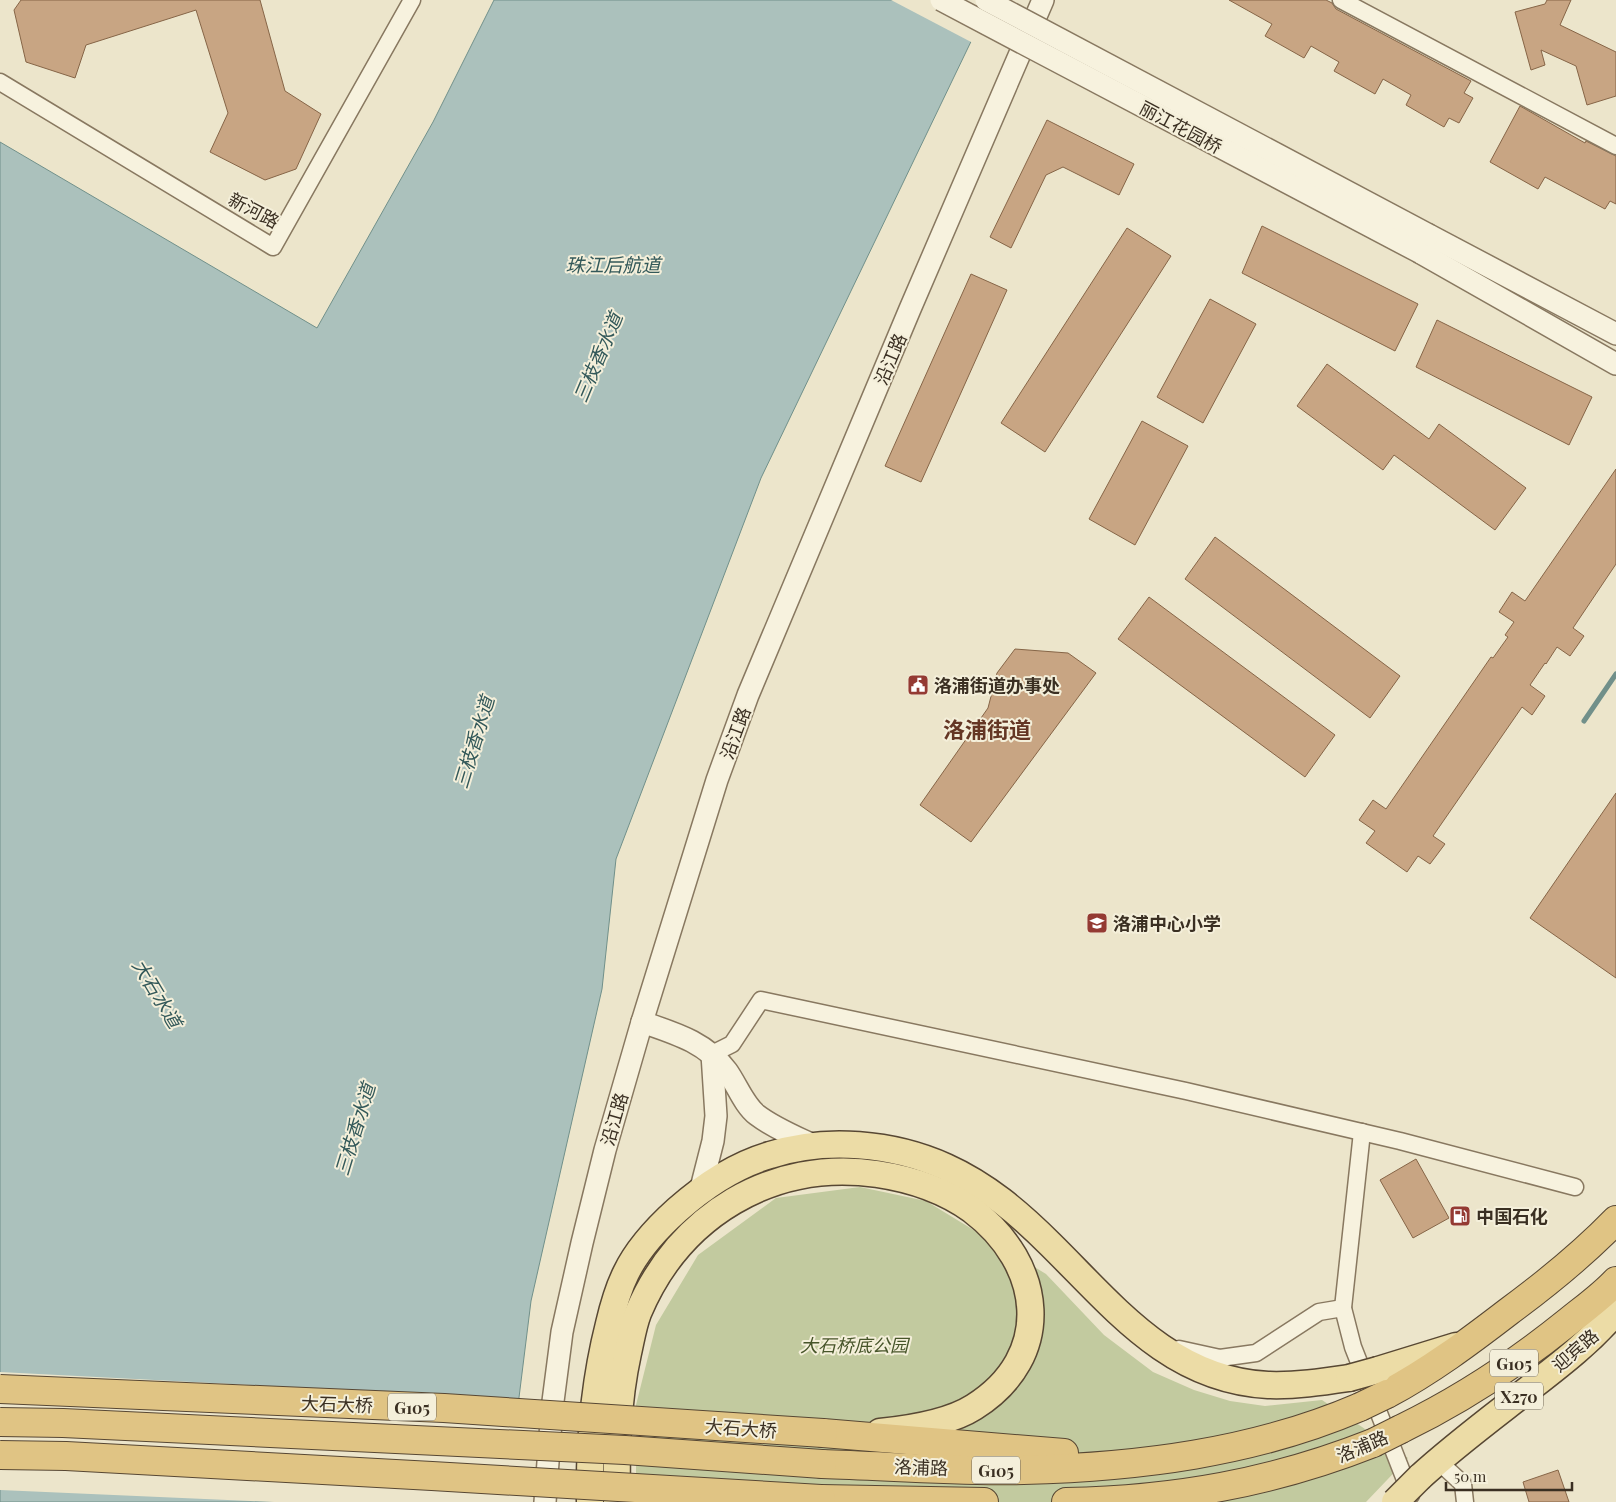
<svg xmlns="http://www.w3.org/2000/svg" width="1616" height="1502" viewBox="0 0 1616 1502" font-family="'Playfair Display','Noto Sans SC',serif">
<rect width="100%" height="100%" fill="#ece5cb"/>
<polygon fill="#c2ca9f" points="860,1187 926,1201 1046,1274 1104,1335 1153,1372 1194,1390 1230,1401 1265,1406 1322,1400 1408,1458 1366,1502 636,1502 636,1405 656,1325 698,1255 776,1198"/>
<polygon fill="#abc1bc" stroke="#71908a" points="494,0 991,0 761,478 616,859 602,989 531,1301 506,1502 0,1502 0,142 317,328 433,122"/>
<g fill="#ece5cb">
<polygon points="891,0 994,0 973,43"/>
<polygon points="0,1372 521,1399 509,1502 274,1502 0,1490"/>
</g>
<g fill="none" stroke-linecap="round" stroke-linejoin="round">
<polyline stroke="#71908a" stroke-width="5" points="1584,721 1616,674"/>
</g>
<g fill="#c8a583" stroke="#866547">
<polygon points="21,0 260,0 285,91 321,114 296,169 265,180 210,152 228,113 196,10 86,45 75,78 26,62 14,10"/>
<polygon points="1229,0 1326,0 1332,3 1336,9 1471,81 1464,93 1473,98 1459,123 1449,118 1444,127 1406,105 1411,95 1383,79 1375,94 1334,71 1339,62 1311,46 1304,58 1265,36 1272,24"/>
<polygon points="1547,0 1571,0 1560,25 1616,52 1616,96 1587,105 1576,66 1541,50 1545,65 1531,70 1515,12 1545,4"/>
<polygon points="1520,106 1585,143 1586,141 1616,156 1616,204 1610,201 1605,209 1545,177 1538,189 1490,162"/>
<polygon points="1047,120 1134,164 1119,195 1063,167 1046,175 1011,248 990,237"/>
<polygon points="1262,226 1418,304 1395,351 1242,273"/>
<polygon points="1127,228 1171,256 1045,452 1001,423"/>
<polygon points="971,274 1007,290 921,482 885,466"/>
<polygon points="1210,299 1256,324 1203,423 1157,397"/>
<polygon points="1437,320 1592,397 1569,445 1416,367"/>
<polygon points="1327,364 1429,439 1439,424 1526,488 1495,530 1394,455 1383,470 1297,406"/>
<polygon points="1142,421 1188,446 1135,545 1089,519"/>
<polygon points="1616,469 1616,564 1573,628 1584,636 1570,656 1557,647 1546,664 1545,663 1530,685 1545,696 1532,715 1522,707 1433,836 1445,844 1430,864 1418,856 1407,872 1366,843 1375,831 1359,820 1373,800 1386,809 1491,657 1493,658 1508,637 1505,635 1514,622 1499,612 1512,592 1525,601"/>
<polygon points="1215,537 1400,676 1370,718 1185,579"/>
<polygon points="1149,597 1335,735 1305,777 1118,639"/>
<polygon points="1015,649 1068,653 1096,673 971,842 920,805 988,708 997,673"/>
<polygon points="1616,793 1616,978 1530,918"/>
<polygon points="1416,1159 1449,1218 1413,1238 1380,1180"/>
<polygon points="1558,1470 1569,1502 1529,1502 1523,1482"/>
</g>
<g fill="none" stroke-linecap="round" stroke-linejoin="round">
<g stroke="#887860" stroke-width="19">
<g id="minor">
<polyline points="1341,0 1616,146"/>
<polyline points="0,82 273,247 412,0"/>
<polyline points="712,1054 732,1044 761,1000 1186,1091 1400,1141 1575,1187"/>
<polyline points="1362,1132 1343,1308 1353,1347 1411,1495"/>
<polyline points="1179,1349 1220,1358 1256,1353 1319,1312 1343,1308"/>
<polyline points="1438,1461 1463,1484 1465,1502"/>
</g>
</g>
<g stroke="#887860" stroke-width="24">
<g id="tertiary">
<polyline points="1429,235 1616,334"/>
<polyline points="1421,253 1616,364"/>
<path d="M642,1022C674,1033 706,1042 727,1071C737,1085 744,1105 757,1115C774,1128 796,1137 815,1146"/>
<polyline points="700,1192 713,1141 716,1116 712,1054"/>
<polyline points="545,1502 552,1409 562,1332 582,1243 605,1150 642,1022 717,780 748,695 910,309 1043,0"/>
</g>
</g>
<g stroke="#574733" stroke-width="29">
<g id="primary">
<polyline points="1378,1370 1456,1346"/>
<path d="M1420,1477C1455,1445 1493,1417 1530,1388C1561,1364 1591,1341 1616,1311"/>
<path d="M590,1502C589,1441 594,1383 609,1324C613,1307 618,1289 626,1273C638,1248 657,1228 677,1210C704,1186 736,1165 770,1155C826,1137 893,1143 946,1167C986,1185 1019,1213 1050,1244C1114,1307 1170,1380 1268,1385C1295,1386 1322,1382 1349,1378"/>
<path d="M617,1502C616,1452 617,1403 628,1353C631,1340 633,1326 638,1313C679,1215 772,1159 877,1174C911,1179 944,1190 972,1210C1044,1264 1055,1356 974,1407C949,1423 909,1429 880,1432"/>
</g>
</g>
<g stroke="#574733" stroke-width="30">
<g id="trunk">
<path d="M1387,1394C1430,1371 1469,1342 1508,1312C1546,1284 1583,1254 1616,1220"/>
<path d="M1401,1429C1461,1400 1517,1363 1569,1321C1585,1308 1602,1296 1616,1281"/>
<polyline points="823,1433 1064,1453"/>
<path d="M822,1464C889,1466 956,1472 1023,1470C1138,1467 1253,1453 1360,1407"/>
<polyline points="821,1499 984,1502"/>
<path d="M1066,1502C1174,1500 1272,1483 1373,1443"/>
</g>
</g>
<use href="#minor" stroke="#f7f2de" stroke-width="16"/>
<use href="#tertiary" stroke="#f7f2de" stroke-width="21"/>
<use href="#primary" stroke="#ecdca6" stroke-width="26"/>
<use href="#trunk" stroke="#e0c484" stroke-width="28"/>
<g stroke="#887860" stroke-width="24" stroke-linecap="butt">
<g id="tertiary-bridge">
<polyline points="941,0 1421,253"/>
<polyline points="986,0 1429,235"/>
</g>
</g>
<g stroke="#574733" stroke-width="29" stroke-linecap="butt">
<g id="primary-bridge">
<polyline points="1349,1378 1378,1370"/>
<polyline points="1395,1502 1420,1477"/>
</g>
</g>
<g stroke="#574733" stroke-width="30" stroke-linecap="butt">
<g id="trunk-bridge">
<polyline points="0,1389 444,1408 823,1433"/>
<polyline points="1360,1407 1387,1394"/>
<polyline points="0,1422 63,1423 625,1450 822,1464"/>
<polyline points="1373,1443 1401,1429"/>
<polyline points="0,1455 66,1456 432,1476 821,1499"/>
</g>
</g>
<use href="#tertiary-bridge" stroke="#f7f2de" stroke-width="21"/>
<use href="#primary-bridge" stroke="#ecdca6" stroke-width="26"/>
<use href="#trunk-bridge" stroke="#e0c484" stroke-width="28"/>
</g>
<defs>
<g id="civic-square" transform="scale(1.125)"><rect x="-9" y="-9" width="18" height="18" rx="4" fill="#943a33" stroke="#f4efda"/><path d="M-.6-6.5H3V-4.5H.6V-3L4-1V1h2V6H-6V1h2V-1L-.6-3ZM-1.2 2.5V6h2.4V2.5Z" fill="#fff"/></g>
<g id="school-square" transform="scale(1.125)"><rect x="-9" y="-9" width="18" height="18" rx="4" fill="#943a33" stroke="#f4efda"/><path d="M0-5L7-2L0 1L-7-2ZM-4 1L0 2.5L4 1V4Q0 6-4 4Z" fill="#fff"/></g>
<g id="fuel-square" transform="scale(1.125)"><rect x="-9" y="-9" width="18" height="18" rx="4" fill="#943a33" stroke="#f4efda"/><path d="M-5.5-6h7V0h2V4h1.3V-2.5L3-4.5l.8-.8L6-3V5H2.5V1h-1V6h-7ZM-4.2-4.7v3.2H.2V-4.7Z" fill="#fff"/></g>
</defs>
<g fill-rule="evenodd">
<use href="#civic-square" x="918" y="685"/>
<use href="#school-square" x="1097" y="923"/>
<use href="#fuel-square" x="1460" y="1216"/>
</g>
<g text-anchor="middle" dominant-baseline="central" stroke-width="4" stroke-linejoin="round" paint-order="stroke">
<g fill="#f4efda" stroke="#726959" stroke-width="1">
<rect x="1490" y="1349.5" width="48" height="27" rx="4"/>
<rect x="1495" y="1382.5" width="48" height="27" rx="4"/>
<rect x="388" y="1393.5" width="48" height="27" rx="4"/>
<rect x="972" y="1456.5" width="48" height="27" rx="4"/>
</g>
<g font-size="16" font-weight="bold" fill="#3a2f22">
<text x="1514" y="1363">G105</text>
<text x="1519" y="1396">X270</text>
<text x="412" y="1407">G105</text>
<text x="996" y="1470">G105</text>
</g>
<g font-size="18" fill="#3a2f22" stroke="#f4efda">
<text transform="translate(1181 127) rotate(28)">丽江花园桥</text>
<text transform="translate(254 210) rotate(28)">新河路</text>
<text transform="translate(890 359) rotate(-67)">沿江路</text>
<text transform="translate(735 733) rotate(-70)">沿江路</text>
<text transform="translate(614 1119) rotate(-74)">沿江路</text>
<text transform="translate(1575 1350) rotate(-41)">迎宾路</text>
<text transform="translate(337 1404) rotate(2)">大石大桥</text>
<text transform="translate(741 1428) rotate(4)">大石大桥</text>
<text transform="translate(1362 1446) rotate(-23)">洛浦路</text>
<text transform="translate(921 1467) rotate(2)">洛浦路</text>
</g>
<g font-size="18" font-weight="bold" fill="#3a2f22" stroke="#f4efda" text-anchor="start">
<text x="934" y="685">洛浦街道办事处</text>
<text x="1113" y="923">洛浦中心小学</text>
<text x="1476" y="1216">中国石化</text>
</g>
<g font-size="18" font-style="italic" fill="#47552a" stroke="#f4efda">
<text x="854" y="1345">大石桥底公园</text>
</g>
<g font-size="19" font-style="italic" fill="#325859" stroke="#f4efda">
<text x="613" y="264">珠江后航道</text>
<text transform="translate(597 357) rotate(-67)">三枝香水道</text>
<text transform="translate(473 742) rotate(-73)">三枝香水道</text>
<text transform="translate(158 993) rotate(59)">大石水道</text>
<text transform="translate(354 1129) rotate(-73)">三枝香水道</text>
</g>
<g font-size="22" font-weight="bold" fill="#643624" stroke="#f4efda">
<text x="987" y="729">洛浦街道</text>
</g>
</g>
<path d="M1446 1482v8h126v-8" fill="none" stroke="#3a2f22" stroke-width="2.5"/>
<text x="1454" y="1482" font-size="15" fill="#3a2f22" stroke="#f4efda" stroke-width="4" paint-order="stroke">50 m</text>
</svg>
